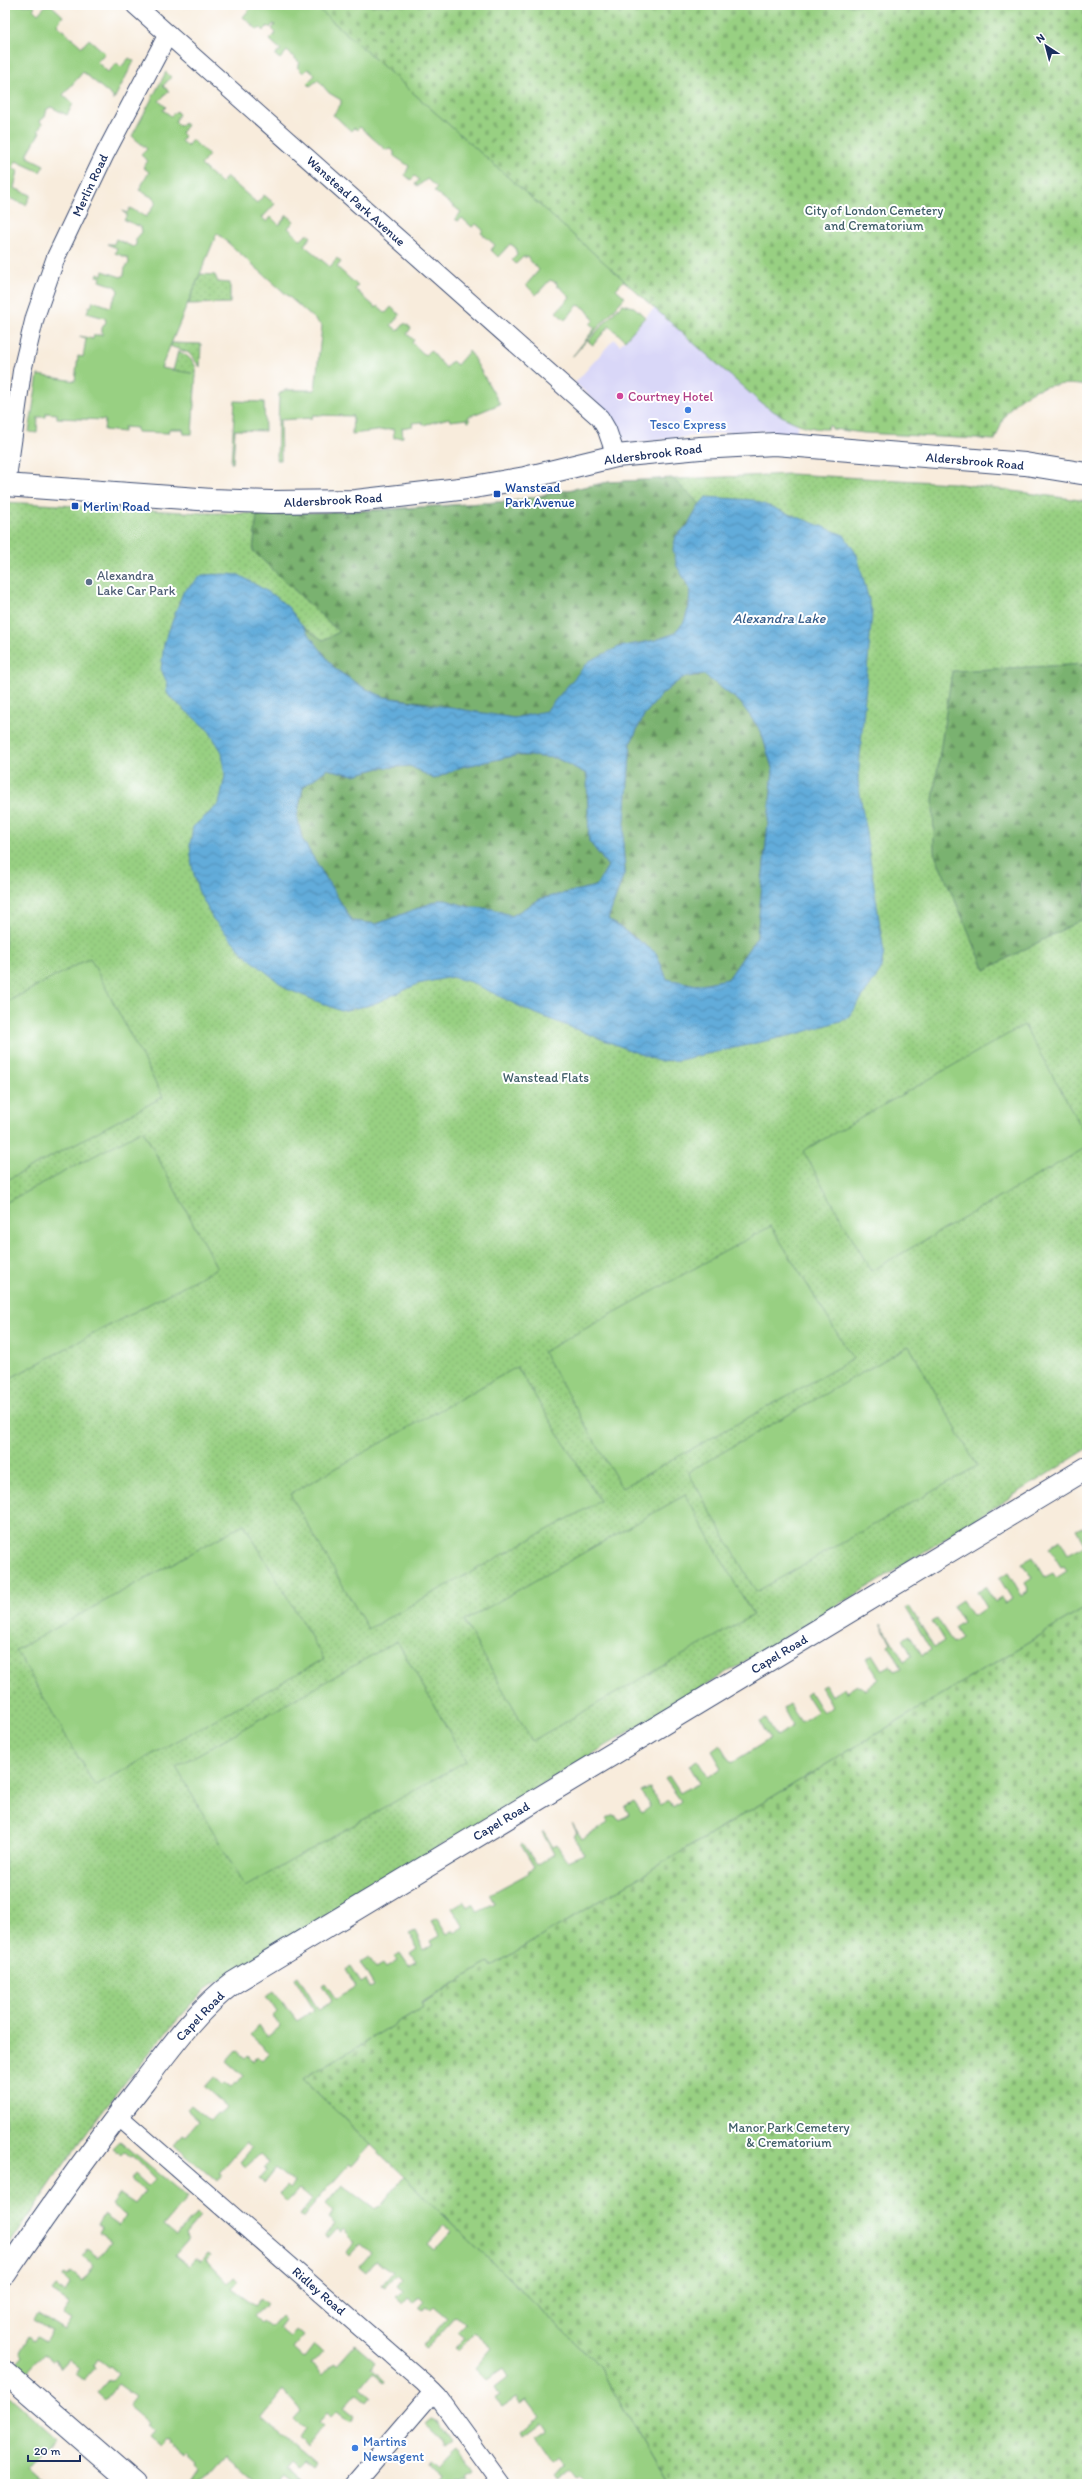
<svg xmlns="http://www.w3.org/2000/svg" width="1092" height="2489" viewBox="0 0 1092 2489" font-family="Itim,sans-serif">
<defs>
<pattern id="grass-dots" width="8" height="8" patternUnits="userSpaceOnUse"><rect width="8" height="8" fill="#98d082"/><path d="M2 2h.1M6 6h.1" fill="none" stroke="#82b373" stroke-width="1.8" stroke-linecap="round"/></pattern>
<pattern id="forest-firs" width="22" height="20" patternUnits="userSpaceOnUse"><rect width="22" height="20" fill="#7ab270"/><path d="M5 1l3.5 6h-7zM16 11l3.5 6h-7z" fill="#63915f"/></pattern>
<pattern id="cemetery-stones" width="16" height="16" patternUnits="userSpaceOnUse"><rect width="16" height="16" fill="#98d082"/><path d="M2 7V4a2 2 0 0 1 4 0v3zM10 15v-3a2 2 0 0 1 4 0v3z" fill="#82b373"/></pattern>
<pattern id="water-waves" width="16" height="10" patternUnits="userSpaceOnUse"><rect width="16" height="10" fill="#62acda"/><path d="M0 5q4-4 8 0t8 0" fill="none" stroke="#508cb4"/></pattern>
</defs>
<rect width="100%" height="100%" fill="#fff"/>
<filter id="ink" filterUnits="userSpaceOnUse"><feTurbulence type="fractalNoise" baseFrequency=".025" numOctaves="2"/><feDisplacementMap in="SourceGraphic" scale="8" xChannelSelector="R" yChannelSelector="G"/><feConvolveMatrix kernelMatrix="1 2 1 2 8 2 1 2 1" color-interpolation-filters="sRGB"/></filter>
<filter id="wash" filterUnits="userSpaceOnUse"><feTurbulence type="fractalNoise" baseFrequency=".012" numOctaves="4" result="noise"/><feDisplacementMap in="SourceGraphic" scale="16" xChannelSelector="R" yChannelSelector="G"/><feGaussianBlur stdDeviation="0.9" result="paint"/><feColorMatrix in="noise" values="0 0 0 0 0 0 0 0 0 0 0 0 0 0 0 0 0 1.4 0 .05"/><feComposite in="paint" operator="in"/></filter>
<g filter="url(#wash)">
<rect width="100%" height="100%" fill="#f8ecdc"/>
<polygon fill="#d9d7f8" points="655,307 761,403 798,425 795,434 766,431 731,432 630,443 619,437 608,412 575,383 614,339 620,345"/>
<g fill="url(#grass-dots)" stroke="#5a8070">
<polygon points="200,274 215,275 218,282 230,283 230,303 188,304"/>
<polygon points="172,343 201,344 200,367 189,353 170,346"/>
<path d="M178,351C187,355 198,363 196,374L173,371Z"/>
<path d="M790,474L953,483L1087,501V1449L881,1579L208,1987C131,2067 66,2159 5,2251V502L201,513L305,514L513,501L609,482Z"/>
</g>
<g fill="url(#forest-firs)" stroke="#4a7067">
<polygon points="672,478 700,504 688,525 676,536 677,566 690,589 689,607 684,622 673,634 656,640 619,647 566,689 546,711 530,716 514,718 480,714 439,704 384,697 364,688 335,669 300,625 323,640 339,632 253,551 257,514 368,511 513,501 609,482"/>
<polygon points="1087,664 1087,917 985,970 934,852 933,799 952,671"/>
<polygon points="703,674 740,702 761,731 773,771 757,937 728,979 696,985 667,979 656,953 608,919 625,871 623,845 631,742 644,715 662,694 682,678"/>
<polygon points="518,755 556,758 587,774 589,841 608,866 596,886 540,899 512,916 493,909 469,907 442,899 377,924 352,921 302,839 297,816 303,787 327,769 354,775 379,768 411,766 434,779 461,767"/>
</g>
<g fill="url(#cemetery-stones)" stroke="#5a8070">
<path d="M314,5H1087V386C1056,381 1025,386 1006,414C1001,421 999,431 995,440L864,433L832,429L831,426H828L827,429C801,429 782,417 761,403Z"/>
<polygon points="1087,1607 1087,2484 666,2484 599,2366 303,2079 423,2007 421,2004 489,1962 492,1966"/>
</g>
<g fill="#98d082" stroke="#5a8070" fill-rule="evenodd">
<polygon points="5,5 33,5 35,7 33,9 38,14 46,5 51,5 63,16 57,25 82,47 89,39 105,53 97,62 108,72 117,63 121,67 129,58 134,61 113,101 113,97 83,72 63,95 73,104 67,115 51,107 47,109 45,117 40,121 42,124 38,131 40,132 28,153 28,157 44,165 40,172 16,161 13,168 18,171 14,188 31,195 26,205 9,198 5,203"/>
<polygon points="247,5 314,5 624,280 616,289 625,297 572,357 595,328 590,324 594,320 585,308 578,305 565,320 556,312 570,297 561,288 557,286 557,283 550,280 536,295 526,285 539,270 527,257 523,257 516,264 512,260 517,255 515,247 510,244 498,257 491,250 495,245 481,233 483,230 476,224 472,227 462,218 458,221 455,219 461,212 434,191 437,188 427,179 418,186 415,184 419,180 415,176 411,180 405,175 409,166 394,156 394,152 391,149 386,150 360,127 357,130 354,128 351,131 336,117 333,115 341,104 341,100 329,93 318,80 310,86 307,83 315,75 308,69 303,73 297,67 300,63 287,51 280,59 275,55 281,50 270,40 276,33 272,29 275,25 273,24 270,28 268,26 263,31 260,28 258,30 243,17 250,9"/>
<polygon points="166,72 171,77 163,86 169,91 159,101 166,107 163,110 171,116 176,111 179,114 175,122 180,126 184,123 187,125 181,133 185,137 181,141 187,146 192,140 209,155 201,165 221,183 227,177 257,203 264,195 275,204 262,218 267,222 271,217 279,225 287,215 294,221 288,228 301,240 307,234 311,237 304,245 330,267 337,258 341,262 337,267 358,286 355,289 376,308 378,306 386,313 391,307 400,315 391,325 398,331 405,323 411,328 407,334 414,340 412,343 425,355 430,350 446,368 452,361 457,365 469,351 470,352 500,404 468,417 470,421 468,422 467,419 450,421 449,418 423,425 422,422 412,423 413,426 402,428 403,437 394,438 393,429 352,434 353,416 313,415 312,418 280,420 281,460 277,460 279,394 285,390 315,390 322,326 217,233 161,368 196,374 192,434 184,434 183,429 169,429 168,433 137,432 137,428 124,427 124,432 104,430 105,420 57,418 57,414 46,413 46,417 38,417 37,433 29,432 38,375 75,381 78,356 83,357 86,339 80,337 80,336 93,339 94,335 102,335 102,328 106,322 105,318 87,313 89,306 91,307 93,301 110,307 118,292 117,287 100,281 101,277 97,276 98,273 102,275 103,271 121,277 124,275 125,268 129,263 128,258 115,253 117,248 107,244 114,244 116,239 133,247 136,245 136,239 142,232 141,227 124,220 127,215 122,211 127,213 130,208 146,217 156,203 155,199 139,190 149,172 143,167 148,161 141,155 147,149 132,136"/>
<polygon points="622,304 634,307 645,317 625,340 609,326 593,345 588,341"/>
<polygon points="235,401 264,402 265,431 235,430 233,463 231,463"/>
<polygon points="90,958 163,1097 5,1181 5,1003"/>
<polygon points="1024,1025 1087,1137 1087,1147 871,1271 803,1151"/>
<polygon points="143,1130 217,1268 5,1381 5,1203"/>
<polygon points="771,1226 853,1359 622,1488 543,1352"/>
<polygon points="909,1346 977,1466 756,1592 688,1472"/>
<polygon points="517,1367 600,1501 368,1629 290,1494"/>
<polygon points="685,1495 753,1615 532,1741 464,1621"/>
<polygon points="244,1524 324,1659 95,1786 16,1650"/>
<polygon points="1082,1527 1087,1536 1087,1607 492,1966 489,1962 421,2003 423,2007 303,2079 371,2145 352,2166 349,2164 303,2217 300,2215 312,2200 299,2189 287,2202 279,2194 286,2186 289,2189 294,2183 276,2168 264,2183 259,2179 267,2170 264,2168 269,2162 260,2154 246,2167 240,2162 252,2148 246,2142 219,2173 222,2176 217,2182 174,2144 182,2135 185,2137 199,2121 186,2109 190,2105 210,2121 217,2113 220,2115 227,2107 205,2087 214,2077 223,2085 225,2083 231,2087 235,2083 237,2084 244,2076 227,2061 236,2051 245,2059 248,2056 253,2061 258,2056 262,2060 269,2052 250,2035 259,2025 267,2037 280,2027 273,2016 277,2012 266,1996 274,1991 297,2021 314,2010 295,1978 298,1976 319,2010 332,2001 322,1985 325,1983 336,1999 356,1986 346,1970 351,1967 361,1983 366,1980 370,1988 374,1986 360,1962 369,1957 376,1968 383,1964 386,1968 397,1961 394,1957 400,1953 409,1966 416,1962 411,1954 418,1949 409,1934 415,1931 424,1950 433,1945 431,1941 440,1936 431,1921 437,1918 447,1934 454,1930 456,1932 464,1927 452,1908 464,1901 467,1907 473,1904 478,1911 495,1903 490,1894 529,1873 528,1871 534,1867 521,1845 523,1844 537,1865 554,1854 542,1832 544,1832 553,1847 557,1845 567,1861 584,1854 573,1835 577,1833 572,1823 582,1839 608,1823 606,1818 615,1814 619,1820 629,1814 625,1807 634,1802 642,1813 650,1807 641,1792 650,1788 661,1805 669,1800 673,1807 681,1801 665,1779 669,1776 680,1793 699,1782 689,1765 697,1760 708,1777 722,1768 712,1751 720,1745 731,1763 770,1739 760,1722 766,1719 776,1736 793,1726 783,1708 789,1704 801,1722 817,1712 806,1695 810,1692 823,1713 833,1707 821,1687 825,1685 831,1696 844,1688 846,1692 857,1685 865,1690 879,1679 866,1658 872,1654 882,1670 891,1665 895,1671 901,1668 888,1645 891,1643 881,1624 904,1661 912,1656 903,1639 910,1635 922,1655 931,1650 906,1608 909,1606 934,1647 944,1641 932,1621 937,1618 953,1643 962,1638 955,1627 963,1622 953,1606 962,1600 972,1616 987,1608 977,1591 985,1587 995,1602 1001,1598 1005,1603 1012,1599 999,1578 1008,1572 1022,1596 1029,1592 1025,1583 1032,1578 1022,1563 1033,1557 1045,1577 1053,1573 1056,1578 1067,1571 1064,1566 1061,1567 1049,1548 1060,1540 1068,1554 1085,1545 1076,1530"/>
<polygon points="397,1641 466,1761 245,1887 176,1767"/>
<polygon points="120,2141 187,2197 164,2225 177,2236 196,2214 200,2217 185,2235 189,2239 175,2255 189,2266 196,2258 201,2262 207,2254 210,2256 206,2261 227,2283 233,2277 238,2281 232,2288 255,2305 261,2298 267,2304 254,2316 261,2323 263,2321 271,2327 281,2316 285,2320 279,2328 290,2337 296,2330 303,2336 293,2348 304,2358 314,2345 322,2352 311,2364 323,2375 334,2363 337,2365 355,2345 375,2362 371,2368 385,2381 384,2383 373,2373 361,2388 371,2397 367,2402 356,2393 344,2407 355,2416 351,2422 337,2411 331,2417 326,2413 318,2422 323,2426 306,2447 298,2437 305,2430 294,2419 301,2411 284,2391 262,2418 314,2463 311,2467 303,2460 297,2466 290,2460 285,2466 300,2479 296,2484 281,2472 270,2484 247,2484 252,2478 226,2455 200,2484 193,2484 201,2472 197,2468 198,2466 188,2457 186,2459 170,2445 171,2443 167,2440 161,2447 149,2437 154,2431 146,2425 148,2423 128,2406 135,2397 118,2385 105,2400 97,2393 109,2379 112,2381 118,2373 110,2366 108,2367 98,2359 94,2365 96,2367 84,2381 75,2374 80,2368 69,2359 61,2368 56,2359 53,2361 44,2354 27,2372 17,2363 23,2356 20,2352 29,2336 34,2340 37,2336 45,2341 52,2331 34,2320 38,2314 65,2331 72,2320 63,2315 70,2304 52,2292 56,2287 64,2292 69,2284 63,2277 64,2274 68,2276 71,2272 83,2281 94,2265 82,2256 87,2249 99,2258 111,2241 99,2232 102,2227 98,2224 104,2215 119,2226 126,2216 112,2205 120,2194 135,2204 145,2191 130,2180 135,2174 148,2186 155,2179 133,2156 131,2157 125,2152 122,2155 113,2148"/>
<path d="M404,2177L599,2366L666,2484H586L581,2478L578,2480L571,2471L555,2482L552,2477L566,2467L560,2459L553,2464L535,2438L547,2430L542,2423L523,2437L521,2433L540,2417L527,2400L521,2404L517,2398L502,2408L494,2399L500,2395L495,2387L508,2377L503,2369L487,2380L475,2368L492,2348L474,2332L458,2350L455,2348L464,2338L457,2332L465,2324L456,2316L426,2349L423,2346L447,2318L433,2306L430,2309L426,2306L423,2310L419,2307L425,2300L420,2295L414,2302L408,2297L403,2303L396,2297L402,2291L396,2286L401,2280L396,2275L385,2287L382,2285L393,2272L376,2261L367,2272L360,2266L371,2253L360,2244L349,2256L346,2253L355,2242L342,2229L340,2232L336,2229L328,2238L325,2236L335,2225L328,2219L333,2212L325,2205L342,2185L374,2209L380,2206ZM444,2225L451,2231L434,2250L427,2244Z"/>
<polygon points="5,2392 56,2438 28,2469 45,2484 5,2484"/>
<polygon points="432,2419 439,2422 452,2441 445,2446 442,2439 426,2424"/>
<polygon points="456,2448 474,2476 467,2481 469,2484 440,2484 445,2478 431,2463 433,2460 441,2467 452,2455 450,2453"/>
</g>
<path fill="url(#water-waves)" stroke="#3e6e9c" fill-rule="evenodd" d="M706,497L753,500L844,535L857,555L872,612L858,780L884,952L880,972L847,1019L797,1034L680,1060L658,1061L529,1011L471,982L451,977L418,984L371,1005L341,1011L287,989L245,955L213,919L198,890L192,866L190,844L193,827L219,804L225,776L222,752L209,731L169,696L166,690L168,685L161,669L164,644L183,592L202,575L226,574L239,575L275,596L289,608L335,669L364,688L384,697L514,718L546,711L589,661L619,647L656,640L673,634L684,622L689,607L690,589L677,566L673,549L676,536L688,525L700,504ZM703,674L740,702L761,731L773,771L757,937L728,979L696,985L667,979L656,953L608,919L625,871L623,845L631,742L644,715L662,694L682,678ZM518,755L556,758L587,774L589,841L608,866L596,886L540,899L512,916L493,909L469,907L442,899L377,924L352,921L302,839L297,816L303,787L327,769L354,775L379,768L410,766L434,779L461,767Z"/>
</g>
<g filter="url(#ink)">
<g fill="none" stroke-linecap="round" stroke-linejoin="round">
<g stroke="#3c4b71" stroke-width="20">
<g id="minor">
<polyline points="135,5 600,418 607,430 616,456"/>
<polyline points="6,485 22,371 35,317 56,257 105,154 168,34"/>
<polyline points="117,2115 423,2382 438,2397 501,2484"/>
<polyline points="354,2484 433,2392"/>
</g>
</g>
<g stroke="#3c4b71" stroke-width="24">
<g id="tertiary">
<path d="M5,2274C49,2209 95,2144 144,2082C171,2047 197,2010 233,1983L1087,1468"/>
<polyline points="5,2372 134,2484"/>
</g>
</g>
<g stroke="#3c4b71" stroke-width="24">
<polyline id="primary" points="5,485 212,500 271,502 356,501 468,488 525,478 616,456 700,448 775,444 1025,464 1087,474"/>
</g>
<use href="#minor" stroke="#fff" stroke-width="18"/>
<use href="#tertiary" stroke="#fff" stroke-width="22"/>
<use href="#primary" stroke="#fff" stroke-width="22"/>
</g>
</g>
<circle fill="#d1479c" stroke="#fff" stroke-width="1.5" cx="620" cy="396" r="4"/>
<g fill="#3f7fe0" stroke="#fff" stroke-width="1.5">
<circle cx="688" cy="410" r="4"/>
<circle cx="355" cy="2448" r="4"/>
</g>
<g fill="#1a4fb4" stroke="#fff" stroke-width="1.5">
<rect x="493" y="490" width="8" height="8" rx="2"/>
<rect x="71" y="502" width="8" height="8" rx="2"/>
</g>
<circle fill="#5c6f8a" stroke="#fff" stroke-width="1.5" cx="89" cy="582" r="4"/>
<g text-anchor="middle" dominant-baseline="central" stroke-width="4" stroke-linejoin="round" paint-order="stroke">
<g font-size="13" fill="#1b2f5e" stroke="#fff">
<text transform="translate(90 185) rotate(-65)">Merlin Road</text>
<text transform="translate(356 201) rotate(42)">Wanstead Park Avenue</text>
<text transform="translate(653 454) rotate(-7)">Aldersbrook Road</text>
<text transform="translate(975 461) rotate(5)">Aldersbrook Road</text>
<text transform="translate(333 500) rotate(-3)">Aldersbrook Road</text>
<text transform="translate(779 1654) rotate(-31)">Capel Road</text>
<text transform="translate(501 1821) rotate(-31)">Capel Road</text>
<text transform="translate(200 2016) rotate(-46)">Capel Road</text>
<text transform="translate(319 2291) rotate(41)">Ridley Road</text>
</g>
<g font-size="13" fill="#405f69" stroke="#fff">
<text x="874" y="210">City of London Cemetery<tspan x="874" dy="15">and Crematorium</tspan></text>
<text x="546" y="1077">Wanstead Flats</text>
<text x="789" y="2127">Manor Park Cemetery<tspan x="789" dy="15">&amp; Crematorium</tspan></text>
</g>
<g font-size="13" fill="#b23c85" stroke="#fff" text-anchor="start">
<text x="628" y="396">Courtney Hotel</text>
</g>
<g font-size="13" fill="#366cbe" stroke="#fff">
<text x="688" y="424">Tesco Express</text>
<text x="363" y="2441" text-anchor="start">Martins<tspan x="363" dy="15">Newsagent</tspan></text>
</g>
<g font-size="13" fill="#164399" stroke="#fff" text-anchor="start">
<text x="505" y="487">Wanstead<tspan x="505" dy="15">Park Avenue</tspan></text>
<text x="83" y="506">Merlin Road</text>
</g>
<g font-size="13" fill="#4e5e75" stroke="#fff" text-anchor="start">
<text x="97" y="575">Alexandra<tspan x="97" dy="15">Lake Car Park</tspan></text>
</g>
<g font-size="14" font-style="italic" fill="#345b89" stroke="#fff">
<text x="779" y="618">Alexandra Lake</text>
</g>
</g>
<rect width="1092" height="2489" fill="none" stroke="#fff" stroke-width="20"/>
<g transform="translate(1046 46) rotate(324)" stroke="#ffffff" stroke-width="3" paint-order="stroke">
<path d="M0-3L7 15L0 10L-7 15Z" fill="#1b2f5e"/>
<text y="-6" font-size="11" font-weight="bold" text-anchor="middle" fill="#1b2f5e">N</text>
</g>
<path d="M28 2455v6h52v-6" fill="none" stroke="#1b2f5e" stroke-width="2"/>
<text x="34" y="2455" font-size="12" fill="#1b2f5e" stroke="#ffffff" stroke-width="3" paint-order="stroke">20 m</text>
</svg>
